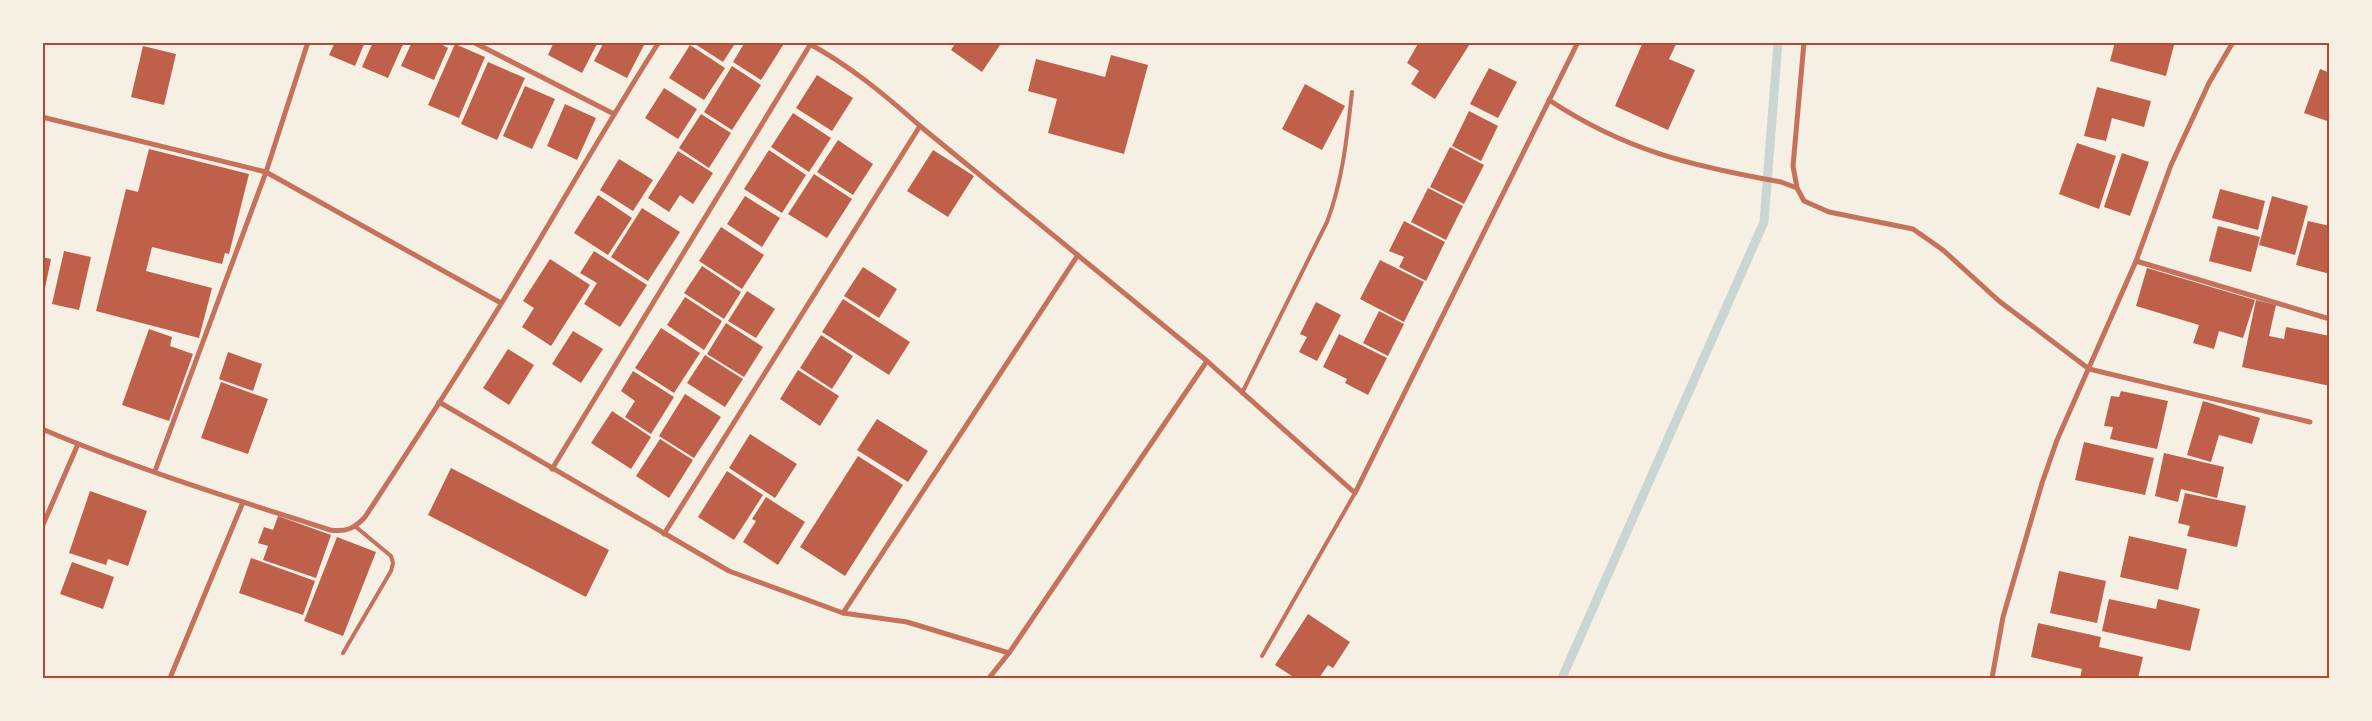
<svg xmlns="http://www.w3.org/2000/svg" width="2372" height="721" viewBox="0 0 2372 721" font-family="Overpass,sans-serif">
<rect width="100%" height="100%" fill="#f6efe4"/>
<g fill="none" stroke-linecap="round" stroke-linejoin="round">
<polyline stroke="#c9d6d2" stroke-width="9" points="1562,678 1764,222 1778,42"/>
</g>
<g fill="#bf614a">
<polygon points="335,42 365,42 355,66 329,55"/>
<polygon points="373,42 404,42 388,78 362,67"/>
<polygon points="412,42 437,42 448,48 434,80 401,66"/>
<polygon points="554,42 598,42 582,73 548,55"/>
<polygon points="604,42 640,42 644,45 627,78 594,61"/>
<polygon points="696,42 736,42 723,62 695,44"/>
<polygon points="745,42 785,42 761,80 733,62"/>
<polygon points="956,42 1002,42 982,72 951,50"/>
<polygon points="1419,42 1471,42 1435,99 1411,84 1419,71 1407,63"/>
<polygon points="1643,42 1677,42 1669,59 1695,70 1668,130 1615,106"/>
<polygon points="2115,42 2163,42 2174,45 2166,76 2110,61"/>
<polygon points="455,44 485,57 459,118 428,105"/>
<polygon points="690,45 725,68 704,100 669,78"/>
<polygon points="143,46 176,54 164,105 131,97"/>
<polygon points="1111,55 1148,65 1124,154 1048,133 1057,99 1028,91 1036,59 1105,77"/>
<polygon points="488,62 525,78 497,140 461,124"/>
<polygon points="732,66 761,85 732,130 704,112"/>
<polygon points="1489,68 1517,82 1498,118 1470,104"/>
<polygon points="2320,69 2330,73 2330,122 2304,113"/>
<polygon points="817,75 853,98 832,131 796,108"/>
<polygon points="1305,84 1345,106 1322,150 1282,129"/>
<polygon points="525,86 555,99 532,149 503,136"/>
<polygon points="2097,87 2151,101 2144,127 2112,118 2106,141 2084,136"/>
<polygon points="664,88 697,109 678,139 645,118"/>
<polygon points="565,104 596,118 577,160 547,146"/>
<polygon points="1469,111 1498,126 1481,161 1452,146"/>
<polygon points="793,113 831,138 809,172 771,147"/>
<polygon points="701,114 731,133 709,168 679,148"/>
<polygon points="838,140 873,164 853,195 817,172"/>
<polygon points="2077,143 2116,156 2099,209 2059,194"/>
<polygon points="1450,147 1484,165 1464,204 1430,187"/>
<polygon points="149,149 249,174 229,254 225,253 222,264 152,247 146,271 212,288 199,338 96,311 126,189 138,192"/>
<polygon points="769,150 806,175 782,213 744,189"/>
<polygon points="933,150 974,176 948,217 907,191"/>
<polygon points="678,151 713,173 693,204 680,195 669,212 648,198"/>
<polygon points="2122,153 2149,162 2130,216 2104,207"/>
<polygon points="619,159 653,180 633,211 600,190"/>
<polygon points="814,174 852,199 827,238 788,214"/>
<polygon points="1428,188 1463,206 1446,240 1411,222"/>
<polygon points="2220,189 2265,201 2258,230 2212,218"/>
<polygon points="598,195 632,218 608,255 574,233"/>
<polygon points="745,196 780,218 762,247 727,224"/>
<polygon points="2272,196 2308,206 2295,255 2259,245"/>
<polygon points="642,208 680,232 648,281 611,257"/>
<polygon points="1404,221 1445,242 1426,281 1399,267 1404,257 1389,251"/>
<polygon points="2308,221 2330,226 2330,274 2296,265"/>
<polygon points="2218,226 2260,237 2251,272 2209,261"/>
<polygon points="721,227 764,255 742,289 699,261"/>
<polygon points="64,251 91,257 79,310 52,304"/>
<polygon points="594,251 647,285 620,327 584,304 597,283 580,273"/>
<polygon points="42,257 51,259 45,288 42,288"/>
<polygon points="550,259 590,285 551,346 522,327 534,308 523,301"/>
<polygon points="1380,260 1424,282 1404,322 1360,299"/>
<polygon points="702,266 741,292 724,319 684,293"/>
<polygon points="863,267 897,289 879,318 844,296"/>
<polygon points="2147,268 2255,300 2243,338 2219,331 2214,349 2193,343 2199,325 2136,306"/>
<polygon points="747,291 775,309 756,338 728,321"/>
<polygon points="685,297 722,321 704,350 667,325"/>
<polygon points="843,299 910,342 889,375 822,332"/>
<polygon points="2256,300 2276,305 2269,336 2284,339 2286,327 2330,336 2330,386 2242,367"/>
<polygon points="1316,302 1341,315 1317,361 1299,352 1307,337 1300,334"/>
<polygon points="1379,311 1404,324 1388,356 1363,343"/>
<polygon points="726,323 763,347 744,377 707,354"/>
<polygon points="661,328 700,353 674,393 635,368"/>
<polygon points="149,329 172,337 170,346 193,354 169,421 122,405"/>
<polygon points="573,331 603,349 581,383 552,364"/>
<polygon points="1339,334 1387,358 1368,395 1345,383 1347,379 1323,367"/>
<polygon points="821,335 853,356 832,389 800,368"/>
<polygon points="508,349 534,365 509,405 483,388"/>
<polygon points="228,352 262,364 253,391 219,379"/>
<polygon points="705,355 743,379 725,407 687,383"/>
<polygon points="798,370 839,396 820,426 780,399"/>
<polygon points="633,371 674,397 651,434 625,417 635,401 621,391"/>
<polygon points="221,382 268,399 248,454 201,438"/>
<polygon points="2121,391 2168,401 2157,449 2110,439 2113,427 2104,426 2111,396 2119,397"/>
<polygon points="685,394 721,417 694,458 659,436"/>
<polygon points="2203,401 2260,418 2252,444 2219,435 2211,462 2187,455"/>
<polygon points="612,411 651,437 631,469 591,443"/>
<polygon points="877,419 928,451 908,482 857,450"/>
<polygon points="750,434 797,464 775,498 729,468"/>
<polygon points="660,439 693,460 669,498 636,476"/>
<polygon points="2084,442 2154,458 2145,495 2075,480"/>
<polygon points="2164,453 2224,467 2217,498 2181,489 2178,502 2155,496"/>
<polygon points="858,456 903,485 845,576 800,547"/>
<polygon points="451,468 609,550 586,597 428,515"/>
<polygon points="727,471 763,495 734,540 698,517"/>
<polygon points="90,491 147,511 128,566 108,559 106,565 69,553"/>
<polygon points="2185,493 2246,506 2237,547 2187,536 2190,526 2178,523"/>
<polygon points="766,497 805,522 778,565 743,542 756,521 752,519"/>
<polygon points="278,516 331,535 316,578 263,560 268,546 258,543 264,527 273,530"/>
<polygon points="2129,536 2187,549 2178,590 2120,577"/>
<polygon points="337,537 376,552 343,636 304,621"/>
<polygon points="251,558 315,581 303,615 239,593"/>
<polygon points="72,562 114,577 103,609 60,594"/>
<polygon points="2059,571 2106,581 2097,623 2050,613"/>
<polygon points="2109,599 2156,609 2158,599 2200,609 2190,651 2102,631"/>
<polygon points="1308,614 1350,642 1333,668 1328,665 1319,678 1295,678 1275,665"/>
<polygon points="2038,623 2101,637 2099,647 2143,657 2138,678 2080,678 2082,669 2031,657"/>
</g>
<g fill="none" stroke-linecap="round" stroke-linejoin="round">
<g stroke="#c5725c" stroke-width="4">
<path d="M1242,393L1327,222C1343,180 1347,136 1352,92"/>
<polyline points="343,653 391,571 393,563 391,556 356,527"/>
<polyline points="1262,656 1355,493"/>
</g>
<g stroke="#c5725c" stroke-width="5">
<polyline points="473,42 614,114"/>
<path d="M806,42C849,65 884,94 920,126L1207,361L1355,493L1578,42"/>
<polyline points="1804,42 1793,166 1797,188 1804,201 1829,212 1913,229 1943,250 1999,301 2089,369 2310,422"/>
<path d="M1549,100C1626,151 1692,166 1781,182L1797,188"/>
<polyline points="42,117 266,172 501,303"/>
<polyline points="2136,261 2330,319"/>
<polyline points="439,402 729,571 843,613 907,622 1009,653"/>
<path d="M42,429C136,469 234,499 330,530C346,532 354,529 365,517C411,447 457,376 501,304C554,217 604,128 659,42"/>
<polyline points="552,469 810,45"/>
<polyline points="155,471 266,172 308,42"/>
<polyline points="42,527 78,444"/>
<polyline points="664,534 920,126"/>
<polyline points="843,613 1078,255"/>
<polyline points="170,678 243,502"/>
<polyline points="989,678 1009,653 1207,361"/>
<polyline points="1992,678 2003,617 2042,483 2057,440 2136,261 2171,165 2209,83 2233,42"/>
</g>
</g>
<rect width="2372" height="721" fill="none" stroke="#f6efe4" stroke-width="88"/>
<rect x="44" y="44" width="2284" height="633" fill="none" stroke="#b5482f" stroke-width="2"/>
</svg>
